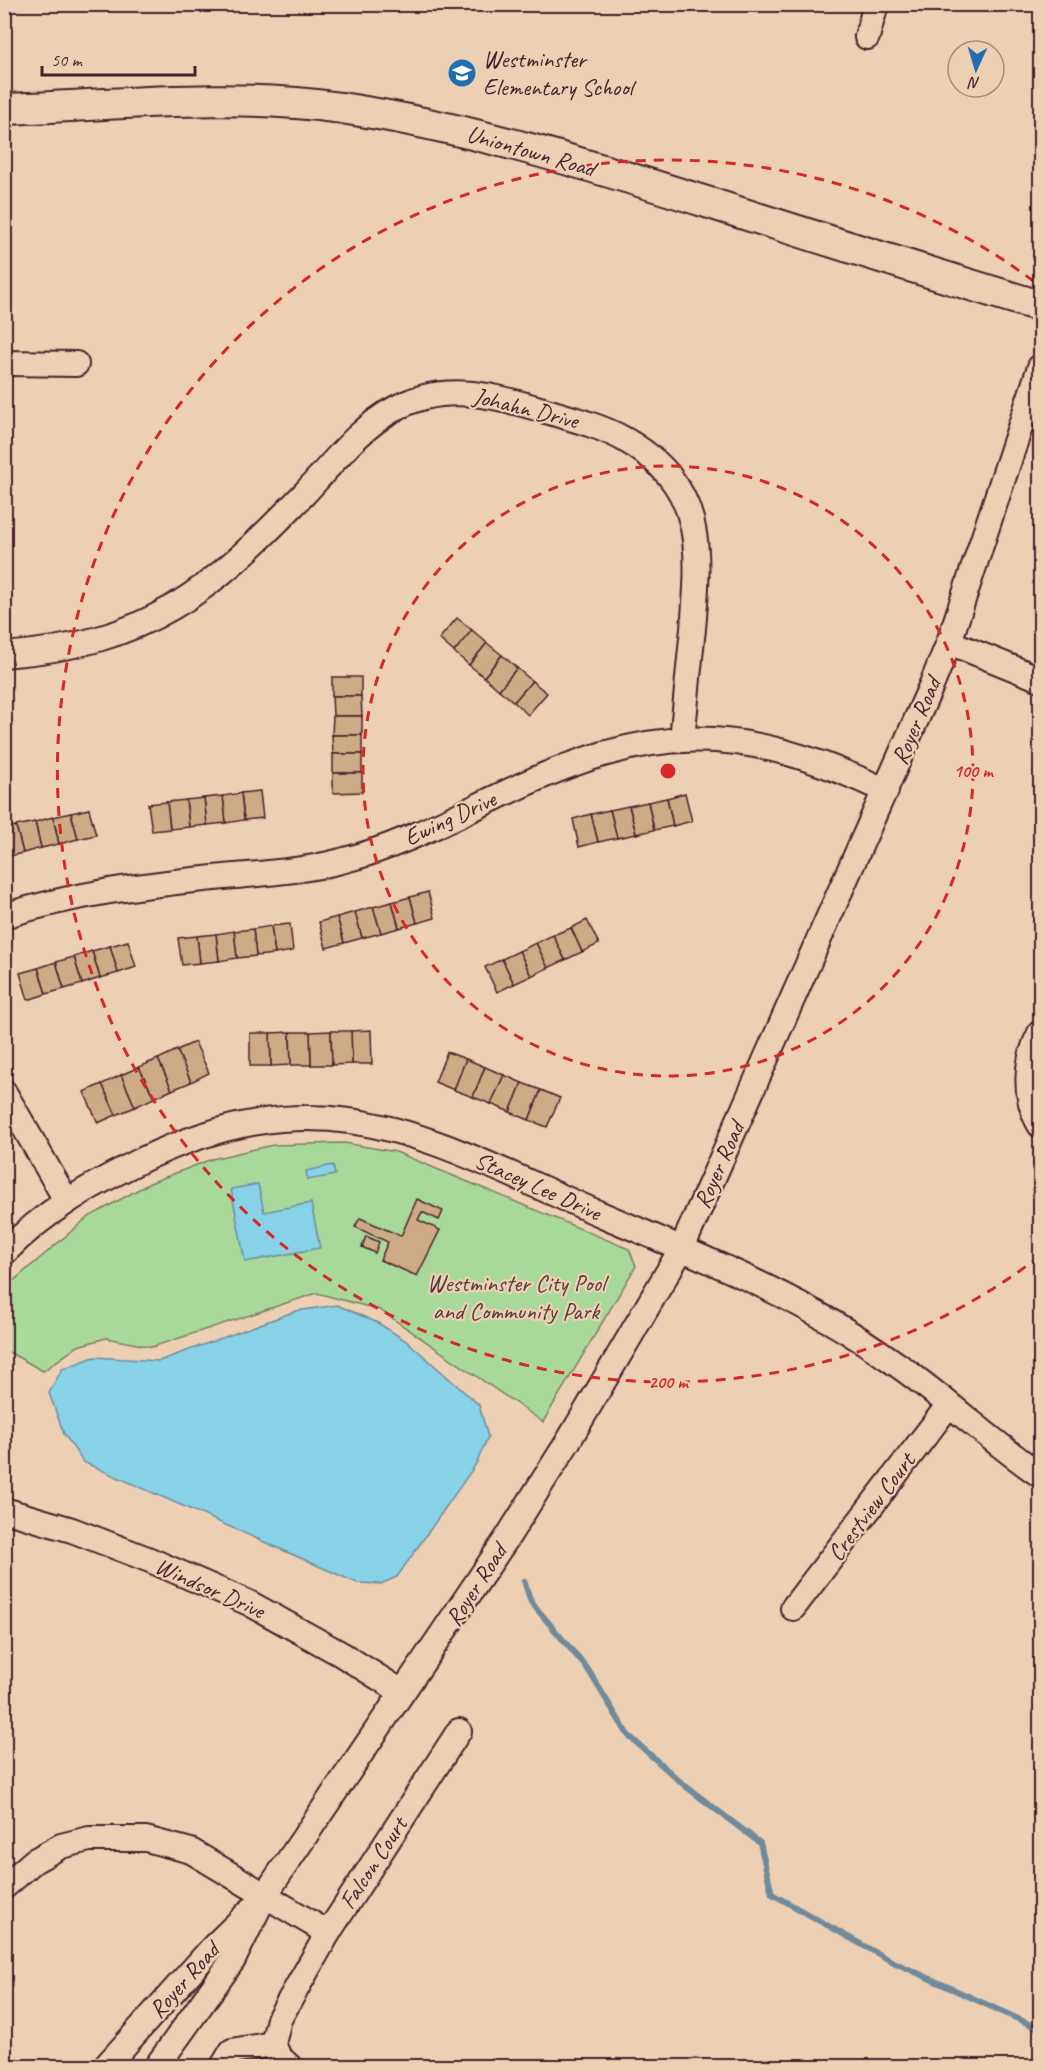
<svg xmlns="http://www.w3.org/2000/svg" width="1045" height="2071" viewBox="0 0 1045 2071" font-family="Caveat,sans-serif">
<rect width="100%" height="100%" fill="#edd0b3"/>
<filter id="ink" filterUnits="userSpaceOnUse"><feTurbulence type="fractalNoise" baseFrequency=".0167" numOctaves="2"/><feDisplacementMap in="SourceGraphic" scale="12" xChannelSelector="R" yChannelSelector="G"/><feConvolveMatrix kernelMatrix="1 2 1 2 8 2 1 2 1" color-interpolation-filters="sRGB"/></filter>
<g filter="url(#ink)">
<polygon fill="#a8d99b" stroke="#797c63" stroke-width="1.5" points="344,1143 396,1152 629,1249 636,1266 543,1422 380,1310 317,1293 152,1347 106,1338 78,1346 43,1371 5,1350 5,1288 87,1218 150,1183 212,1159 273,1145"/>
<g fill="#87d2e7" stroke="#6f8a9c" stroke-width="1.5">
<polygon points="333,1165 335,1175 308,1180 306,1171"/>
<polygon points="258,1184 264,1212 311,1203 320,1248 245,1262 231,1189"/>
<polygon points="337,1305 378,1323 408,1342 479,1405 488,1437 476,1464 397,1577 381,1584 357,1583 83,1462 64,1434 49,1393 62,1369 94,1357 159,1361 296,1311"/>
</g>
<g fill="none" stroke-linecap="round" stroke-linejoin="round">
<polyline stroke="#6f8a9c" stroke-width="6" points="524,1581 531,1602 587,1668 628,1735 684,1785 760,1843 772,1894 889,1960 1040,2029"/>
</g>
<g fill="#ceab87" stroke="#4a1f2b" stroke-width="1.5">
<polygon points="457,618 472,630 454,652 439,639"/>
<polygon points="472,630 487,643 469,665 454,652"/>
<polygon points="487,643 502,655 484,677 469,665"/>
<polygon points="502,655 517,668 499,690 484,677"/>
<polygon points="517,668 532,681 514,702 499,690"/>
<rect x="332" y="677" width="29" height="19"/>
<polygon points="532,681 547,693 528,715 514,702"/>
<polygon points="332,696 361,696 362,716 333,716"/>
<polygon points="333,716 362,716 362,735 332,735"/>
<polygon points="332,735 362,735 362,754 333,754"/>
<rect x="333" y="754" width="29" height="19"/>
<polygon points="333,773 362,773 362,792 333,793"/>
<polygon points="260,791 263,818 244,820 241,793"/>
<polygon points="241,793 244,820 226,823 223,796"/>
<polygon points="685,793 692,821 673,826 667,798"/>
<polygon points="223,796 226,823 207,825 204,798"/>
<polygon points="204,798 207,825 189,827 186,800"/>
<polygon points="667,798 673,826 654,830 648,802"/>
<polygon points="186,800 189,827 170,829 167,802"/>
<polygon points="167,802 170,829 152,831 148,804"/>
<polygon points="648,802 654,830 636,834 629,806"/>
<polygon points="629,806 636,834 617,838 610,810"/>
<polygon points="89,809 96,835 78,839 71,813"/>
<polygon points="610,810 617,838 598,842 591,814"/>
<polygon points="71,813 78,839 59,844 53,817"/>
<polygon points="591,814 598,842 579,847 573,819"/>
<polygon points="53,817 59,844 41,848 35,822"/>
<polygon points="35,822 41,848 23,853 16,826"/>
<polygon points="16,826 23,853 5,857 4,829"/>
<polygon points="428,892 435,918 417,923 410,897"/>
<polygon points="410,897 417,923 399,928 392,902"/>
<polygon points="392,902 399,928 381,933 373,907"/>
<polygon points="373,907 381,933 362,938 355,912"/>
<polygon points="355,912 362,938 344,943 337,917"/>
<polygon points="337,917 344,943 326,948 319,922"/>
<polygon points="587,920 599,944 582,952 571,928"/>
<polygon points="290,924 293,951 275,954 271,926"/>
<polygon points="271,926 275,954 256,956 253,929"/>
<polygon points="571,928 582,952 565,960 553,935"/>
<polygon points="253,929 256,956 237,958 234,931"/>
<polygon points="234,931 237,958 219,961 216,934"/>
<polygon points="216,934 219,961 200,963 197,936"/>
<polygon points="553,935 565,960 548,968 536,943"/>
<polygon points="197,936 200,963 182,965 178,938"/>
<polygon points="128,941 136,967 118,973 110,946"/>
<polygon points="536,943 548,968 531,976 519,951"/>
<polygon points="110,946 118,973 100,978 92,951"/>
<polygon points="92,951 100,978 82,984 74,957"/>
<polygon points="519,951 531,976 514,984 502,959"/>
<polygon points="74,957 82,984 64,989 56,962"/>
<polygon points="502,959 514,984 497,992 485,967"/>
<polygon points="56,962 64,989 46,994 38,968"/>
<polygon points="38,968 46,994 28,1000 20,973"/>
<polygon points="371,1030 372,1064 352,1064 351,1031"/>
<polygon points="331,1031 332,1065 311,1065 310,1032"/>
<polygon points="331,1031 351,1031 352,1064 332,1065"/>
<polygon points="290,1032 291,1065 271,1066 270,1033"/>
<polygon points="290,1032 310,1032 311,1065 291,1065"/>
<polygon points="250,1033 270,1033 271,1066 250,1066"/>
<polygon points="195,1042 209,1073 191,1082 177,1050"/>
<polygon points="177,1050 191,1082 172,1090 158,1059"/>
<polygon points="447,1052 466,1059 454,1090 435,1082"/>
<polygon points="158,1059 172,1090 154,1098 139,1067"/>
<polygon points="466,1059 485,1067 473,1097 454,1090"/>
<polygon points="139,1067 154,1098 135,1107 121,1075"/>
<polygon points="485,1067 504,1075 491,1104 473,1097"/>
<polygon points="121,1075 135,1107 116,1115 102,1084"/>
<polygon points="504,1075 522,1083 510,1112 491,1104"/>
<polygon points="522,1083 541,1090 529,1120 510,1112"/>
<polygon points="102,1084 116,1115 98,1123 84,1092"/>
<polygon points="541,1090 560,1098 547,1127 529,1120"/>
<polygon points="417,1199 443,1211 439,1220 422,1212 418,1220 440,1230 417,1276 380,1260 388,1242 355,1227 360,1218 401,1236"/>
<polygon points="366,1236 379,1242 375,1253 362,1247"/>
</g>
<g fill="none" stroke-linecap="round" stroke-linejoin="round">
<g stroke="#4a1f2b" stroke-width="28">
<g id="minor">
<polyline points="867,37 876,4"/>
<polyline points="4,363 76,364"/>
<polyline points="949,642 1040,679"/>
<path d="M4,655C147,644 209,593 304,494C332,464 360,427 396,408C444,382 494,395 543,410C569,418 598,425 622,438C705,484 700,547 693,629C689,665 686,702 682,739"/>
<path d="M4,916C70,895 135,886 204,879C249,874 297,873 341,861C398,847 450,819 503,794C650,723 738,721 886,791"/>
<path d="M1040,1033C1025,1061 1024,1098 1040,1125"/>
<polyline points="4,1092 66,1200"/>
<path d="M4,1253C44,1211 93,1184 144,1159C332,1070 434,1143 605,1216C704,1258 804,1298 892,1361C943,1396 989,1440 1040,1475"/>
<polyline points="4,1510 72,1530 150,1560 249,1603 341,1654 402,1692"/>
<polyline points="793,1608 948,1406"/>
<polyline points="4,1887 34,1861 61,1846 89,1839 146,1839 191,1851 328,1933"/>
<polyline points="106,2066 213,1947 251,1910"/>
<polyline points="157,2066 233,1960 265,1895 507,1538 569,1440 682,1248 932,684 949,642 1040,367"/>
<polyline points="223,2066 232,2051 273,2044"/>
<polyline points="289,2066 279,2057 273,2044 279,2019 328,1933 459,1731"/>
</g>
</g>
<g stroke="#4a1f2b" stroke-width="34">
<path id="major" d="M4,109C116,105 230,92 341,108C470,127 595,167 719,206C826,240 933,274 1040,306"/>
</g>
<use href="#minor" stroke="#edd0b3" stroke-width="24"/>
<use href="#major" stroke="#edd0b3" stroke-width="30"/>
</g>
</g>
<g fill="none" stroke="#d62828" stroke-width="3" stroke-dasharray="10 8">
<circle cx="668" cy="771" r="305"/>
<path d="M1040 1256A611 611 0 1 1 1040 286"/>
</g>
<defs>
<g id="school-disc" transform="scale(1.5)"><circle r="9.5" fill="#1f6fb2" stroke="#edd0b3"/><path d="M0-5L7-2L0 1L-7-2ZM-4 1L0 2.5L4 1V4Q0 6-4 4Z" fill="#fff"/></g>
</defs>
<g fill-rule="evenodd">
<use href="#school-disc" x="462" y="73"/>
</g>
<g text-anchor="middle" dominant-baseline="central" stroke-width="4.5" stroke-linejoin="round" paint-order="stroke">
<g font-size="24" fill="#4a1f2b" stroke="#edd0b3" text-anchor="start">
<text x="483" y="59">Westminster<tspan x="483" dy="28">Elementary School</tspan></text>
</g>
<g font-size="24" fill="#4a1f2b" stroke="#edd0b3">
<text transform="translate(531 151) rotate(16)">Uniontown Road</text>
<text transform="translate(526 408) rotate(14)">Johahn Drive</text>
<text transform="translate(916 721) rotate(-67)">Royer Road</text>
<text transform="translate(450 818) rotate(-25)">Ewing Drive</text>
<text transform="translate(719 1165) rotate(-66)">Royer Road</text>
<text transform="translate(538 1186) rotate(24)">Stacey Lee Drive</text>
<text transform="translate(871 1507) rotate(-53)">Crestview Court</text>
<text transform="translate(476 1585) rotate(-57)">Royer Road</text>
<text transform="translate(210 1588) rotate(24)">Windsor Drive</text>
<text transform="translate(373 1863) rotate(-57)">Falcon Court</text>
<text transform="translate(184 1980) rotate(-48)">Royer Road</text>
</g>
<g font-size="24" fill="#583b3c" stroke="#edd0b3">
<text x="516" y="1283">Westminster City Pool<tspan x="516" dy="28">and Community Park</tspan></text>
</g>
</g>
<circle cx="668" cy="771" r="9" fill="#d62828" stroke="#edd0b3" stroke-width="3"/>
<g font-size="18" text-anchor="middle" font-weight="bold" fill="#d62828" stroke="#edd0b3" stroke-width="4.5" stroke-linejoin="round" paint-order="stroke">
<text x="973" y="777">100 m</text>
<text x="668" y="1388">200 m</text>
</g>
<rect width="1045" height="2071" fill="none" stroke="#edd0b3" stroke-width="24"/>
<rect x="12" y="12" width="1021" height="2047" fill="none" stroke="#4a1f2b" stroke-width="2" filter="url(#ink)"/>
<g transform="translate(976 69) rotate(184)"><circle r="28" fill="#edd0b3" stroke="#ac897d" stroke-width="1.5"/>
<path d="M0-4.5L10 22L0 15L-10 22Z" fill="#1f6fb2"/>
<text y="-9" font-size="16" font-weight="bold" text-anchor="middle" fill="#4a1f2b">N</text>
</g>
<path d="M42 66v9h153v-9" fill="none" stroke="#4a1f2b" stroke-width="3"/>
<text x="51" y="66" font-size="18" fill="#4a1f2b" stroke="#edd0b3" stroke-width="4.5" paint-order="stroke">50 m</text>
</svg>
